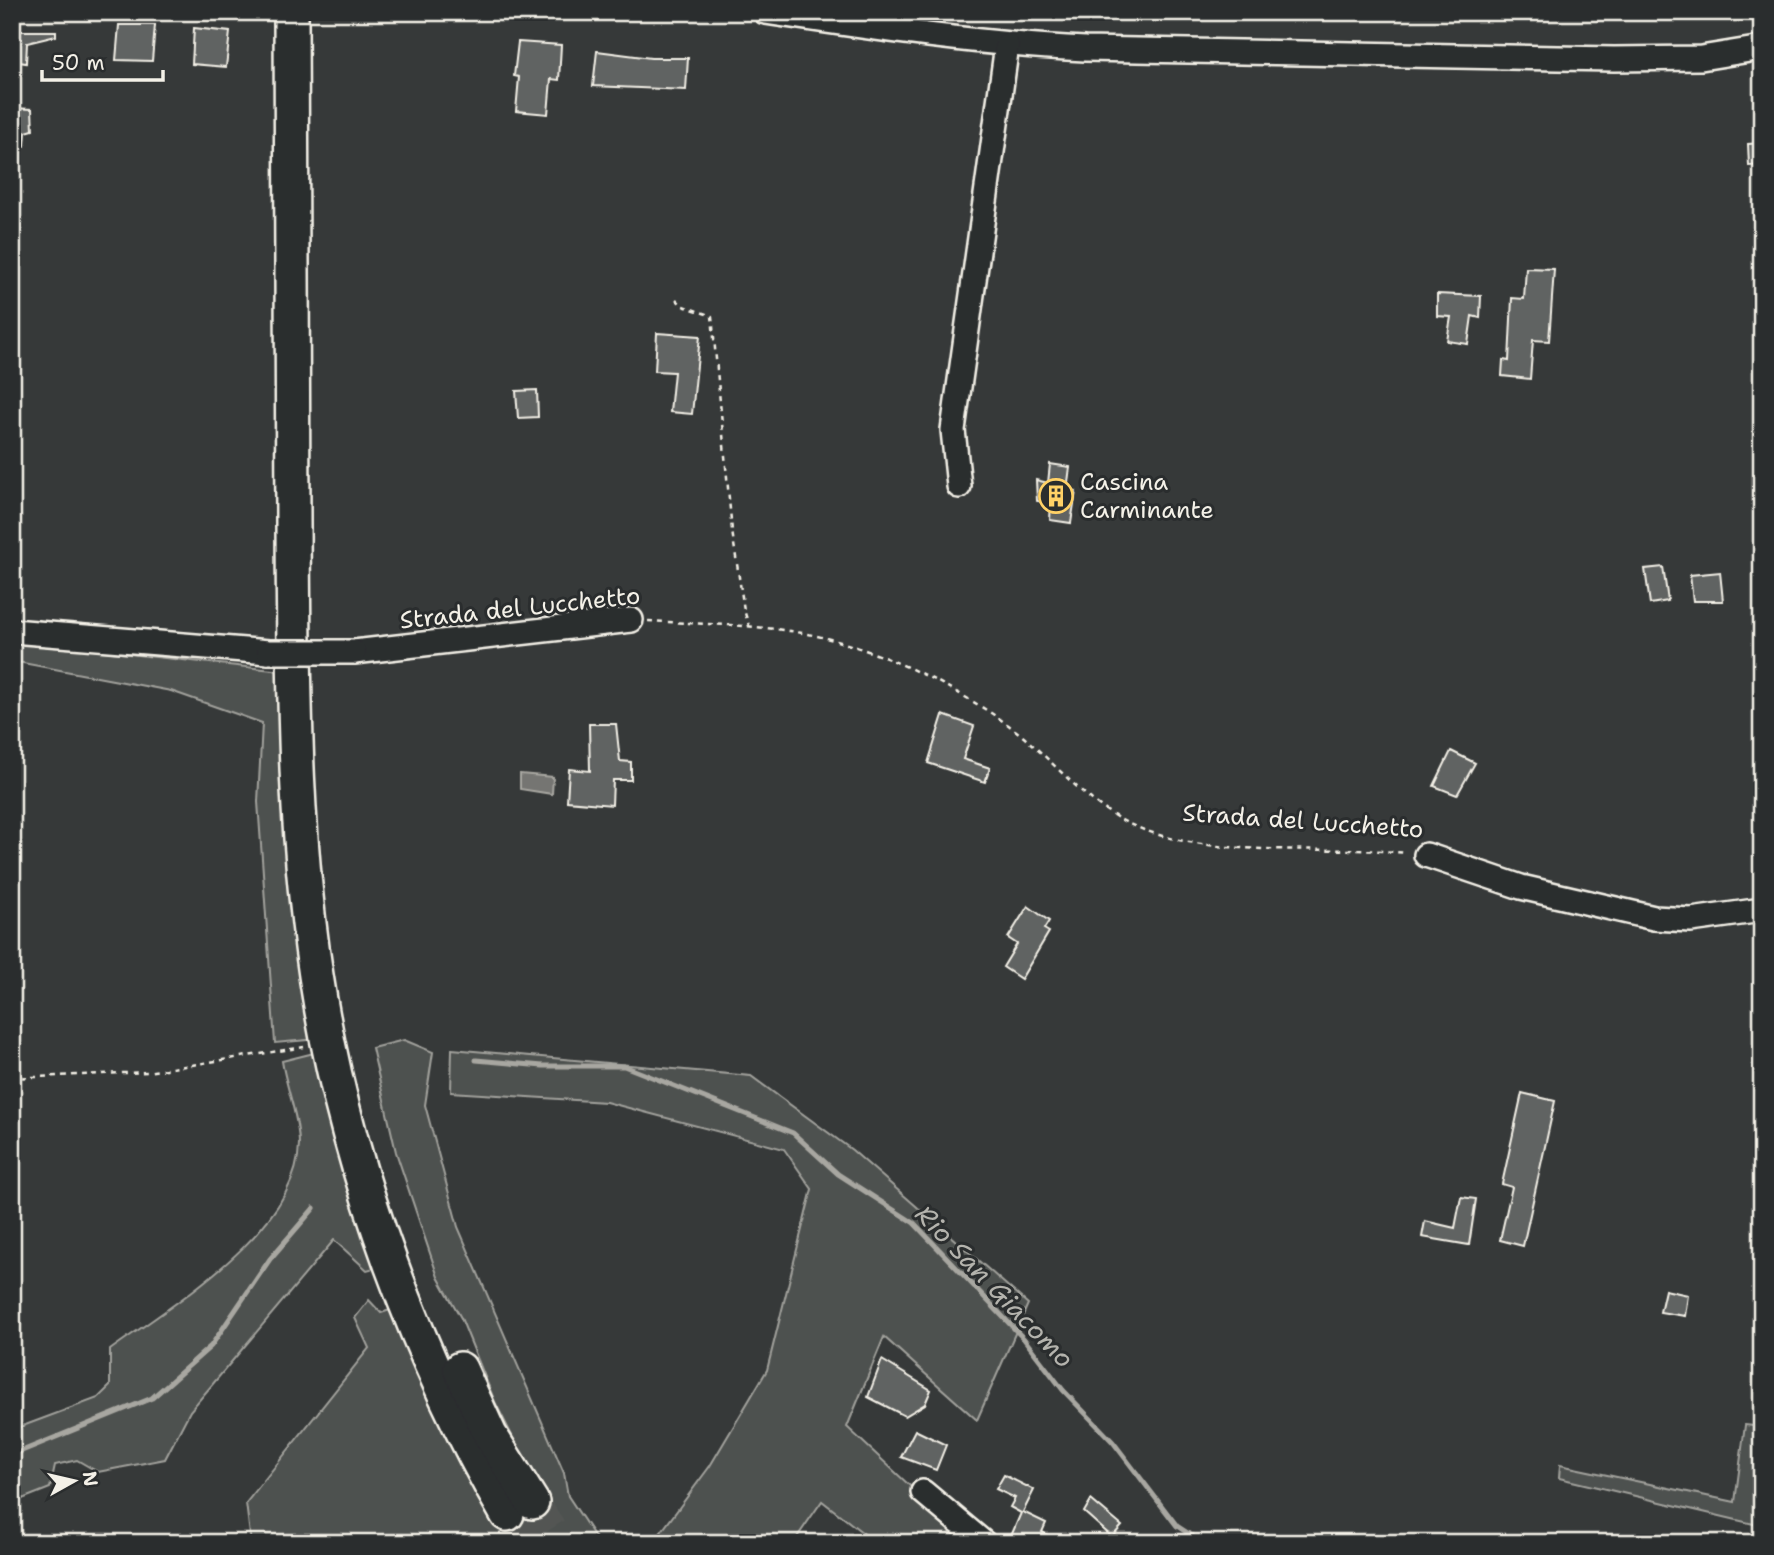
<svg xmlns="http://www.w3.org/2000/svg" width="1774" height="1555" viewBox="0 0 1774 1555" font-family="'Shantell Sans',sans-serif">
<rect width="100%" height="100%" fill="#363939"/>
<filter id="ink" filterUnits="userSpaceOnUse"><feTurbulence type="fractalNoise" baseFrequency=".0143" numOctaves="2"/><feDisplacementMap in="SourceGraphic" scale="14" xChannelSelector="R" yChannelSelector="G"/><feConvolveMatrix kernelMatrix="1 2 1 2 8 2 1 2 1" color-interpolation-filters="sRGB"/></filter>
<g filter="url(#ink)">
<g fill="#4e514f" stroke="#a1a19c" stroke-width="2">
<polygon points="12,641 281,671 279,759 283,819 318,1039 275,1043 258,802 262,723 171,691 12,661"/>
<polygon points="404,1040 433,1052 425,1105 458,1227 564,1473 568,1496 599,1543 251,1543 246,1503 369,1348 355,1318 369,1300 381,1313 396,1308 544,1499 495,1402 461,1318 438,1277 396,1152 372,1048"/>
<polygon points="452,1049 751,1076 852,1150 1028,1304 977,1420 884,1337 847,1427 971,1543 876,1543 822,1501 793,1543 653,1543 710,1466 767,1370 812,1189 784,1149 606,1102 451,1092"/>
<path d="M318,1052L385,1265L367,1270L334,1240L190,1411L165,1459L98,1472L77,1460L55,1465L50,1488L12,1503V1430L98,1398L110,1386V1350C173,1304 298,1230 299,1144C299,1118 286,1087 282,1061Z"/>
<polygon points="1745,1425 1762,1427 1762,1526 1559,1478 1560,1465 1735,1502"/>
</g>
<polygon fill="#757572" stroke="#a8a7a1" stroke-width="2" points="520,774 553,777 552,794 520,789"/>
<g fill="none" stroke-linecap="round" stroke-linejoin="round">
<g stroke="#a8a7a1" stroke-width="5">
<polyline points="476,1060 543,1066 624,1066 793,1133 838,1174 914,1223 1024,1339 1063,1390 1113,1442 1177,1526 1203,1543"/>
<polyline points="12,1455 152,1398 211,1346 270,1259 314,1208"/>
</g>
</g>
<g fill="#616362" stroke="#f4f1e8" stroke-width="2">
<polygon points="119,25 155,25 152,61 116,60"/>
<polygon points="194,28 230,32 226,67 192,64"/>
<polygon points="12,31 56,31 56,36 27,43 26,63 12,61"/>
<polygon points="518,42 561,45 559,80 551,79 548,114 516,111 519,77 514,76"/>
<polygon points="597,51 651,58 688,58 686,90 593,86"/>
<polygon points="12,108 32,109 33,130 26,132 25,146 12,145"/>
<polygon points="1762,143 1762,165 1749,166 1748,144"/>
<polygon points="1526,268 1554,269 1549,341 1533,340 1530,379 1502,376 1503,360 1509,361 1512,298 1524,299"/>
<polygon points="1437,294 1481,296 1480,318 1472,316 1468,344 1447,341 1451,317 1437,316"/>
<polygon points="657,333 700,336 692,414 670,412 674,372 655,371"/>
<polygon points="537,390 538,417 518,418 516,391"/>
<polygon points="1050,464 1070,467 1067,490 1076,491 1071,523 1050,520 1051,503 1037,501 1036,480 1048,483"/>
<polygon points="1663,567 1668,601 1650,604 1645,569"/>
<polygon points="1720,572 1723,601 1693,601 1690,575"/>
<polygon points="943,715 974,726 963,759 990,768 985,782 928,763"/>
<polygon points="589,724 616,724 620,761 631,762 631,780 613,780 612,805 567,801 569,769 590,771"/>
<polygon points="1451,751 1475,763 1457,795 1434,786"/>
<polygon points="1028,906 1049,921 1044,929 1049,932 1021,979 1003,967 1017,944 1008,938"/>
<polygon points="1522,1093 1555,1101 1523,1246 1500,1240 1512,1187 1502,1184"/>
<polygon points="1461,1197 1476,1199 1469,1245 1422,1237 1425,1221 1455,1228"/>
<polygon points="1665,1290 1688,1295 1685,1316 1660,1312"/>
<polygon points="882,1360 931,1390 925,1404 905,1416 868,1397"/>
<polygon points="915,1430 946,1445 936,1470 901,1457"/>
<polygon points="1004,1475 1034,1490 1023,1512 1046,1523 1042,1532 1062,1543 1008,1543 1021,1513 1010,1507 1015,1498 996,1489"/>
<polygon points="1091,1500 1122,1526 1112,1537 1084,1512"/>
</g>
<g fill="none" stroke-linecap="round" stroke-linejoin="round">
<g stroke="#525553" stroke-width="33" stroke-dasharray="33 17" stroke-linecap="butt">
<polyline points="532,1502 559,1543"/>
<polyline points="507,1514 527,1543"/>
</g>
<g stroke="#f4f1e8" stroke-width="28">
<g id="minor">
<path d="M765,12C872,28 977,44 1085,49L1614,59L1701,58L1762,48"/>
<polyline points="959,486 953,430 1007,45"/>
<polyline points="12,631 269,652"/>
<polyline points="354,652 631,620"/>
<polyline points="1426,855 1521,887 1654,918 1691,920 1762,910"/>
<polyline points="923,1492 984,1543"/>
</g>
</g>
<g stroke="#f4f1e8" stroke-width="38">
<g id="highway">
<path d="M291,12C292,182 293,352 293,522C294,682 293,843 320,1000C350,1176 418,1360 507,1514"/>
<polyline points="460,1369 490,1435 532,1502"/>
</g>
</g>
<g stroke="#f4f1e8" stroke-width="2.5" stroke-dasharray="5 5" stroke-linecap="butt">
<polyline points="676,299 683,306 712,316 732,531 744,610 749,626"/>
<path d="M648,621C695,624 743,624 790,631C863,641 948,682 1007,724C1053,757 1085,807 1139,828C1219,860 1321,844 1406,853"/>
<polyline points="12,1078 147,1072 304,1047"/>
</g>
<use href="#minor" stroke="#2a2d2e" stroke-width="23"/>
<use href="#highway" stroke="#2a2d2e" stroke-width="33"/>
<g stroke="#f4f1e8" stroke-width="28" stroke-linecap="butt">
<polyline id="minor-bridge" points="269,652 354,652"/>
</g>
<use href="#minor-bridge" stroke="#2a2d2e" stroke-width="23"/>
</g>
</g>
<defs>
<g id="building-ring" transform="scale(1.75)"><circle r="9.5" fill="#2a2d2e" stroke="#ffd166" stroke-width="1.5"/><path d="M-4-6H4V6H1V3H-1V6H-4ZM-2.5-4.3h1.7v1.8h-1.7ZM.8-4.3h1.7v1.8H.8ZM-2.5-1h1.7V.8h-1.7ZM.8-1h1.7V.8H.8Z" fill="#ffd166"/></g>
</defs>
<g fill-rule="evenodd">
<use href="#building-ring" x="1056" y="496"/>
</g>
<g text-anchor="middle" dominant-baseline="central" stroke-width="6" stroke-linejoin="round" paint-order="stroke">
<g font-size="24" fill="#f4f1e8" stroke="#2a2d2e" text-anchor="start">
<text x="1080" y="482">Cascina<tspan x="1080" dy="28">Carminante</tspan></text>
</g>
<g font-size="24" fill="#f4f1e8" stroke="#2a2d2e">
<text transform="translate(520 608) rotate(-6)">Strada del Lucchetto</text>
<text transform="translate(1303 821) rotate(4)">Strada del Lucchetto</text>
</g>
<g font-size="26" font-style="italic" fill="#b4b3ad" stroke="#2a2d2e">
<text transform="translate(995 1286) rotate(46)">Rio San Giacomo</text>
</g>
</g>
<rect width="1774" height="1555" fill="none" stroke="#2a2d2e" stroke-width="42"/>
<rect x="21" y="21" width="1732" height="1513" fill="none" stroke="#f4f1e8" stroke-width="2.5" filter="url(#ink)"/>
<g transform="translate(74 1481) rotate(82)" stroke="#2a2d2e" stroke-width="5" paint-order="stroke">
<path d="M0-5L12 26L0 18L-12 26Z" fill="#f4f1e8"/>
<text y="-10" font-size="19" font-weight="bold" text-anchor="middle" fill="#f4f1e8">N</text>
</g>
<path d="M42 70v10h121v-10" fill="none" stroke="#f4f1e8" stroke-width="3.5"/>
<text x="52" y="70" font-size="21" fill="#f4f1e8" stroke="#2a2d2e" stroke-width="5" paint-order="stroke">50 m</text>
</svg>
